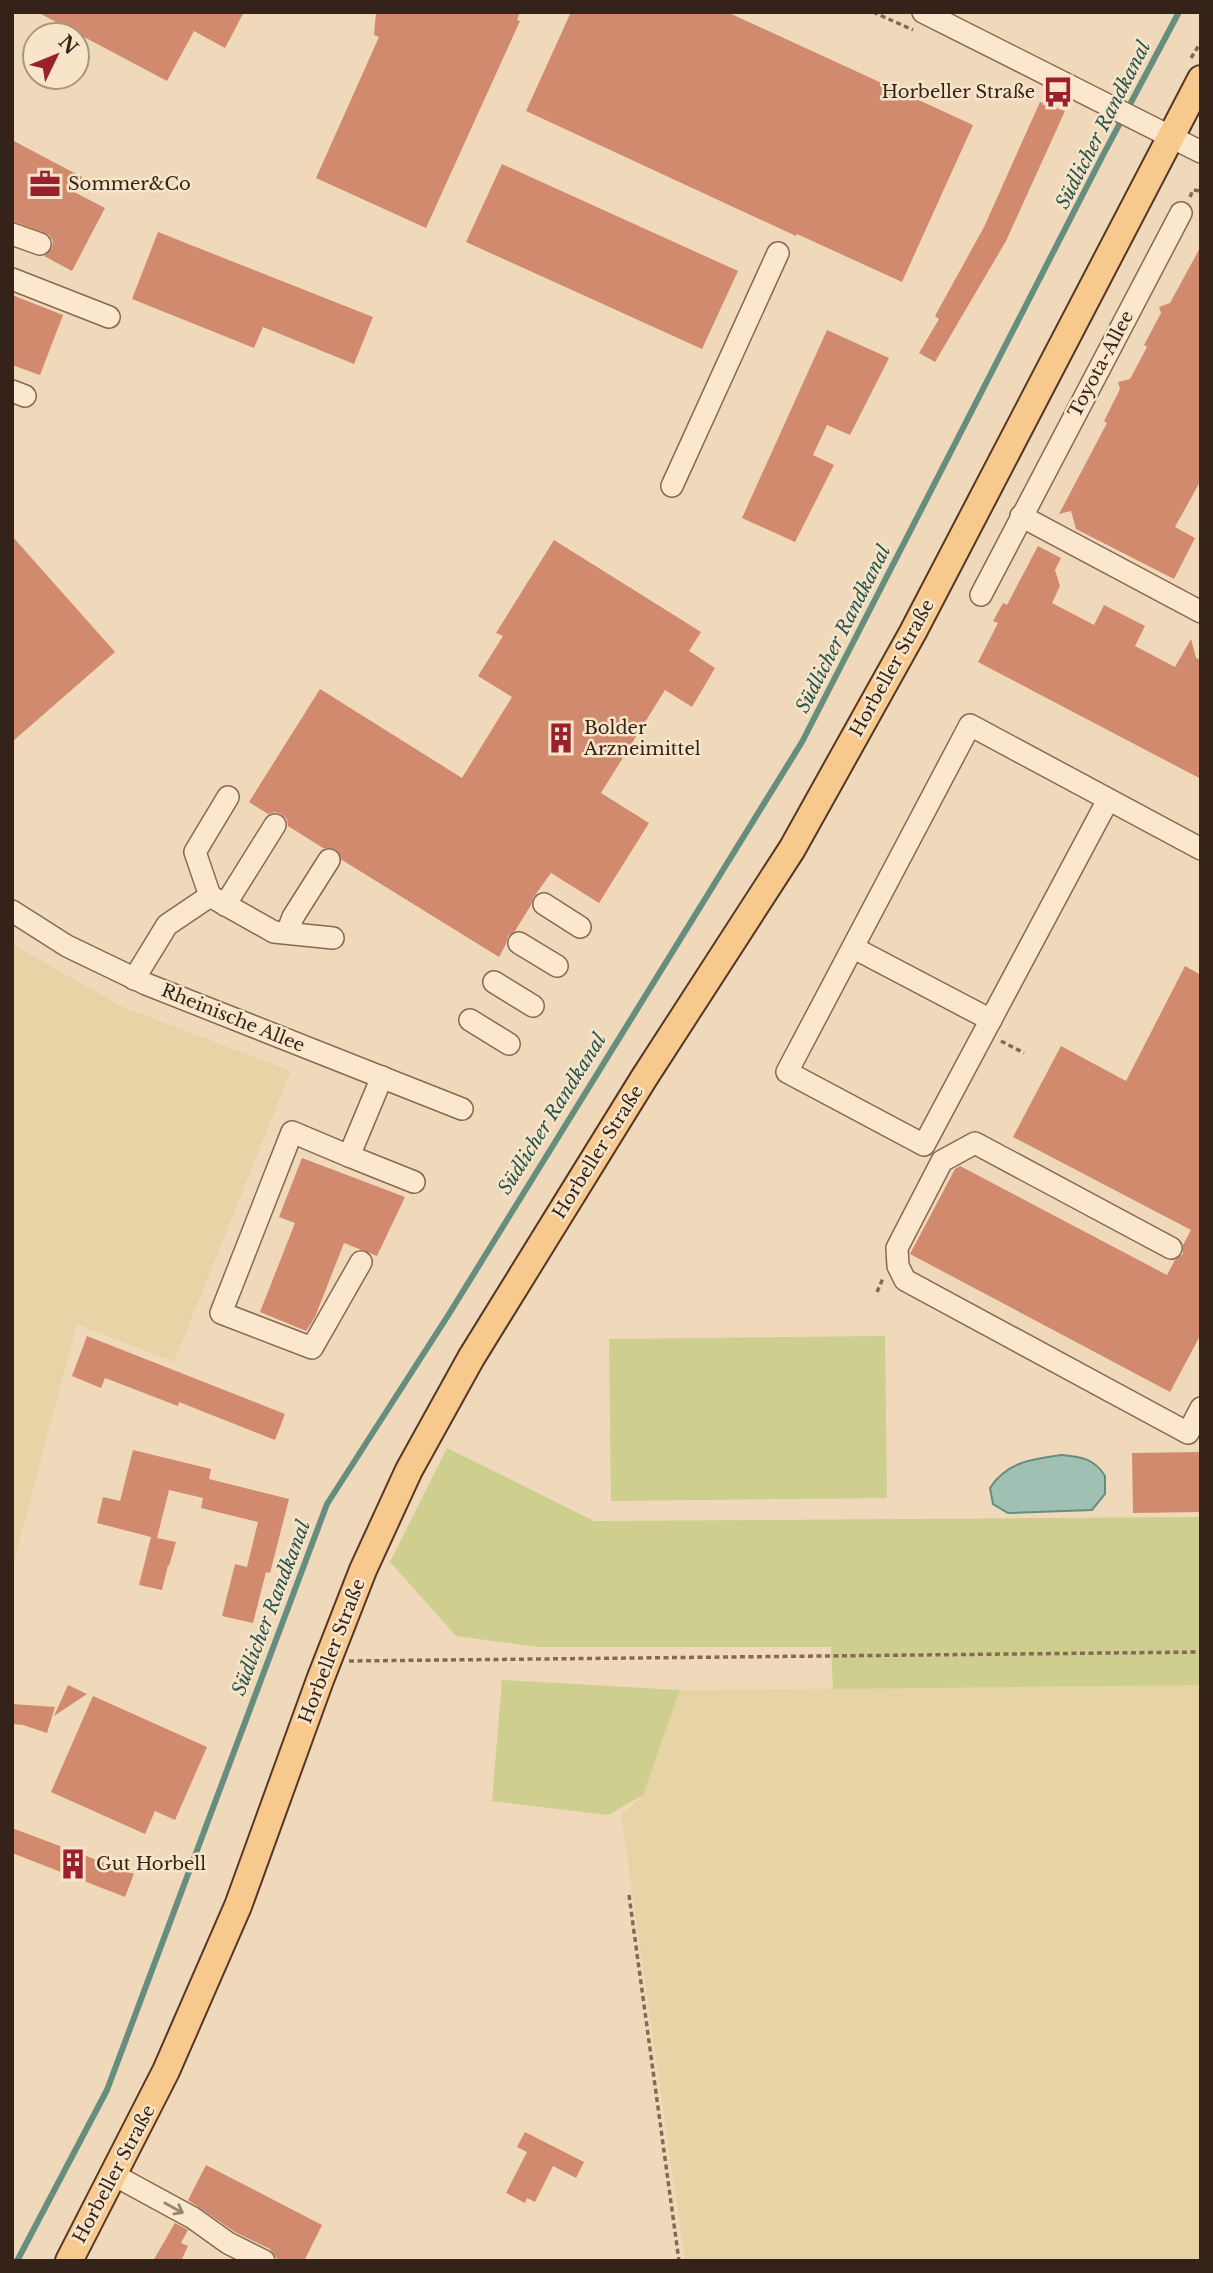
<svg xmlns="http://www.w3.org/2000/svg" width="1213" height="2273" viewBox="0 0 1213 2273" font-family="'Libre Baskerville',serif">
<rect width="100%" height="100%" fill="#f0d9ba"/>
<g fill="#e6d4a7">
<polygon points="12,944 123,1007 291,1071 174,1362 77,1324 12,1569"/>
<polygon points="1201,1685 1201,2261 685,2261 621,1815 643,1795 680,1690"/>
</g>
<g fill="#cece8e">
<polygon points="885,1336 887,1498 611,1501 609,1339"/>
<polygon points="447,1448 594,1521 1201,1517 1201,1685 833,1689 831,1647 538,1647 456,1636 390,1562"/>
<polygon points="502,1680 680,1690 643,1795 608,1815 492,1801"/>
</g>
<path fill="#9fc0b2" stroke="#668e7f" stroke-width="2" d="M1061,1455C1081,1457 1094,1458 1105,1476V1494L1092,1510L1008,1513L993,1504L990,1488C1007,1462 1032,1459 1061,1455Z"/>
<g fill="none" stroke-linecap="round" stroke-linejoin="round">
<polyline stroke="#668e7f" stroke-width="6" points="17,2261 107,2090 327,1504 449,1314 802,742 1102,157 1179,12"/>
</g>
<g fill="#d18a6d">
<polygon points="37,12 244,12 225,48 194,31 167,81"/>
<polygon points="376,12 520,12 517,20 520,21 426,228 316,178 379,37 374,35"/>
<polygon points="571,12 727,12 973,125 902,282 797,234 796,236 526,111"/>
<polygon points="1040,102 1065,111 1006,241 935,362 919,353 939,319 935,316 984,227"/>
<polygon points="12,140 82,177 74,192 105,208 72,271 44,256 52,248 53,241 49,235 12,221"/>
<polygon points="502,164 738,271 702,349 466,242"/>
<polygon points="158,232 373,317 354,364 263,327 254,348 132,299"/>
<polygon points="1201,246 1201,480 1175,527 1195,538 1174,579 1076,529 1071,511 1059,514 1107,423 1104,421 1120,389 1118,382 1130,379 1147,347 1144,345 1161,313 1159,307 1170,303"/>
<polygon points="12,295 63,315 40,375 12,365"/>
<polygon points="827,330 889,358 850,435 827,425 813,455 834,465 795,542 742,518"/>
<polygon points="12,536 115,652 12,742"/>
<polygon points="554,540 701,632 689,651 715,668 692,707 665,690 601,793 649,823 599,903 551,873 533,898 531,905 515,931 508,936 506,944 499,957 342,860 335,849 323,848 288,826 287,819 281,814 275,812 268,814 249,802 320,689 462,778 512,697 478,676 503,636 496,633"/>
<polygon points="1038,546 1061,558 1055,570 1060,586 1052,603 1094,625 1104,605 1145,626 1135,646 1175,667 1191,639 1196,658 1201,660 1201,779 978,662 998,623 993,621 1003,603 1007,605"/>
<polygon points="1185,966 1201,975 1201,1334 1170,1392 910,1254 955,1169 960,1166 1167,1275 1175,1260 1183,1254 1183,1245 1191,1230 1013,1137 1061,1046 1126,1081"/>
<polygon points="302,1158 405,1197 377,1256 344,1243 315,1317 306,1331 260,1312 295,1223 279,1217"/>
<polygon points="87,1336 285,1414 275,1440 179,1402 178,1406 105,1378 101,1388 72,1376"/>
<polygon points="133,1450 211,1469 209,1479 289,1499 270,1573 266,1572 253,1623 222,1616 235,1564 247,1567 258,1522 201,1508 203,1498 169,1490 157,1538 176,1542 169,1566 168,1565 162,1590 139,1585 151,1537 97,1523 103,1497 120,1501"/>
<polygon points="1201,1452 1201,1512 1133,1513 1132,1453"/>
<polygon points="68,1685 87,1694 54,1716"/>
<polygon points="93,1696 207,1747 175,1820 155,1811 145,1834 51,1792"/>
<polygon points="12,1704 55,1707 47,1733 23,1725 12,1724"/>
<polygon points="12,1828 134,1874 125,1897 12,1853"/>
<polygon points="525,2132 584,2162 576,2178 553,2166 535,2202 527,2198 525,2203 506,2193 527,2152 517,2147"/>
<polygon points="206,2165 322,2225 304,2261 279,2261 270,2249 235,2232 188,2200"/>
<polygon points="175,2223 188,2230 181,2243 188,2246 181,2261 153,2261"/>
</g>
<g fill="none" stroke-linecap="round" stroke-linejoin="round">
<g stroke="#876953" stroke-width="24">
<g id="minor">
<polyline points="923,12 1201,152"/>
<polyline points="12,234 40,244"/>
<polyline points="12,279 109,317"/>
<polyline points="12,391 25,396"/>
<polyline points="672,486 778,253"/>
<polyline points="1021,516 1201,612"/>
<polyline points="981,595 1181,213"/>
<polyline points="228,797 195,852 210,896 274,932 333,938"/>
<polyline points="1108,800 924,1145 787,1072 970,725 1201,849"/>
<polyline points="544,904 580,927"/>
<polyline points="225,905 275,825"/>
<polyline points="12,911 67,946 146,984 462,1109"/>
<polyline points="287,933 293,917 329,860"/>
<polyline points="519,943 557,966"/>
<polyline points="854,948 991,1020"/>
<polyline points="134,979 167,925 210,896"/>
<polyline points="494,982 533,1006"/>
<polyline points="470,1020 509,1044"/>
<polyline points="349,1156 414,1182"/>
<polyline points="1171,1248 975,1143 942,1161 897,1248 898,1266 905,1280 1188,1433 1201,1408"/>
<polyline points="361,1262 312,1348 221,1313 292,1132 349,1156 382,1077"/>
<polyline points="114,2175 193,2218 228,2243 264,2261"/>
</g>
</g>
<g stroke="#543728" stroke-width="30">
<polyline id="major" points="69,2261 166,2071 238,1906 320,1680 363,1570 409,1470 471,1358 644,1078 792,849 913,632 1201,79"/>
</g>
<g stroke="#876953" stroke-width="3.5" stroke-dasharray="5 3.5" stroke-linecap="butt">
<polyline points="873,12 913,30"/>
<polyline points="1191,58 1201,42"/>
<polyline points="1190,197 1193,190 1201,191"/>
<polyline points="1001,1041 1024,1053"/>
<polyline points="877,1292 883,1278"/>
<polyline points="349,1661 1201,1652"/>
<polyline points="629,1895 679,2261"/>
</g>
<use href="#minor" stroke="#fbe7cd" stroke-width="21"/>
<use href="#major" stroke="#f8c98d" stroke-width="26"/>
</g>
<defs><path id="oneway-shaft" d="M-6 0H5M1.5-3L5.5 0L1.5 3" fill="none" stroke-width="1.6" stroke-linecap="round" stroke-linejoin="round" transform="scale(1.75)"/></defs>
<use stroke="#988573" href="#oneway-shaft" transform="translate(174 2208) rotate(29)"/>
<defs>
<g id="bus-bare" transform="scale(2.415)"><path d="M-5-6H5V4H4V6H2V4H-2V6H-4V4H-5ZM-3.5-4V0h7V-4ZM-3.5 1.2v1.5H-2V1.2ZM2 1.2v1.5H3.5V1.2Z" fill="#9a2030" stroke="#f7e4c9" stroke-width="2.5" paint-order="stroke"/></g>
<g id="office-bare" transform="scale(2.415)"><path d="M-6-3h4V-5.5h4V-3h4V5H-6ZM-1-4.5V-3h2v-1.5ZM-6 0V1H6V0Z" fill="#9a2030" stroke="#f7e4c9" stroke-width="2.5" paint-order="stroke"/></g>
<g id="building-bare" transform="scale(2.415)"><path d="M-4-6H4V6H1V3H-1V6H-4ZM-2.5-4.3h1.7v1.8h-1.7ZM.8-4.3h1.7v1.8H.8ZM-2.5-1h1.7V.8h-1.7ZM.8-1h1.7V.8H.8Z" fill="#9a2030" stroke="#f7e4c9" stroke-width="2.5" paint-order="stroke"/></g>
</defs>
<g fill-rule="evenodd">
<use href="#bus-bare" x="1058" y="92"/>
<use href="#office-bare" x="45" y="184"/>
<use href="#building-bare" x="561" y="738"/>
<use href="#building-bare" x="73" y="1864"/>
</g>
<g text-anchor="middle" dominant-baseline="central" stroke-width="5" stroke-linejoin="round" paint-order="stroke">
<g font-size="18" fill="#352319" stroke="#f7e4c9" text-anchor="start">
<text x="1035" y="92" text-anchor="end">Horbeller Straße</text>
<text x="68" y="184">Sommer&amp;Co</text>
<text x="584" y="728">Bolder<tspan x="584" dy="21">Arzneimittel</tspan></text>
<text x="96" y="1864">Gut Horbell</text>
</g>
<g font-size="18" fill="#352319" stroke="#f7e4c9">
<text transform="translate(1101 364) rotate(-62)">Toyota-Allee</text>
<text transform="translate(892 668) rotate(-61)">Horbeller Straße</text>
<text transform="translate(233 1018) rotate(22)">Rheinische Allee</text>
<text transform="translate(598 1152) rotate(-58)">Horbeller Straße</text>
<text transform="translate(332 1651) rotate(-69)">Horbeller Straße</text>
<text transform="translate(114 2174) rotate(-62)">Horbeller Straße</text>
</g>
<g font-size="19" font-style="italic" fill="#27564d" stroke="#f7e4c9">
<text transform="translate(1103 125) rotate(-63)">Südlicher Randkanal</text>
<text transform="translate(843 629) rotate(-63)">Südlicher Randkanal</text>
<text transform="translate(552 1114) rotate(-58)">Südlicher Randkanal</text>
<text transform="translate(271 1608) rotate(-69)">Südlicher Randkanal</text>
</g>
</g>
<rect width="1213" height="2273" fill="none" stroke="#352319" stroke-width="28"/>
<g transform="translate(56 56) rotate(47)"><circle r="33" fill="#f7e4c9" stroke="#a99783" stroke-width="2"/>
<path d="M0-5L12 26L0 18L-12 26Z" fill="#9a2030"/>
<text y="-10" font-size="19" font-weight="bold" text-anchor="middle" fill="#352319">N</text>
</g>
</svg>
